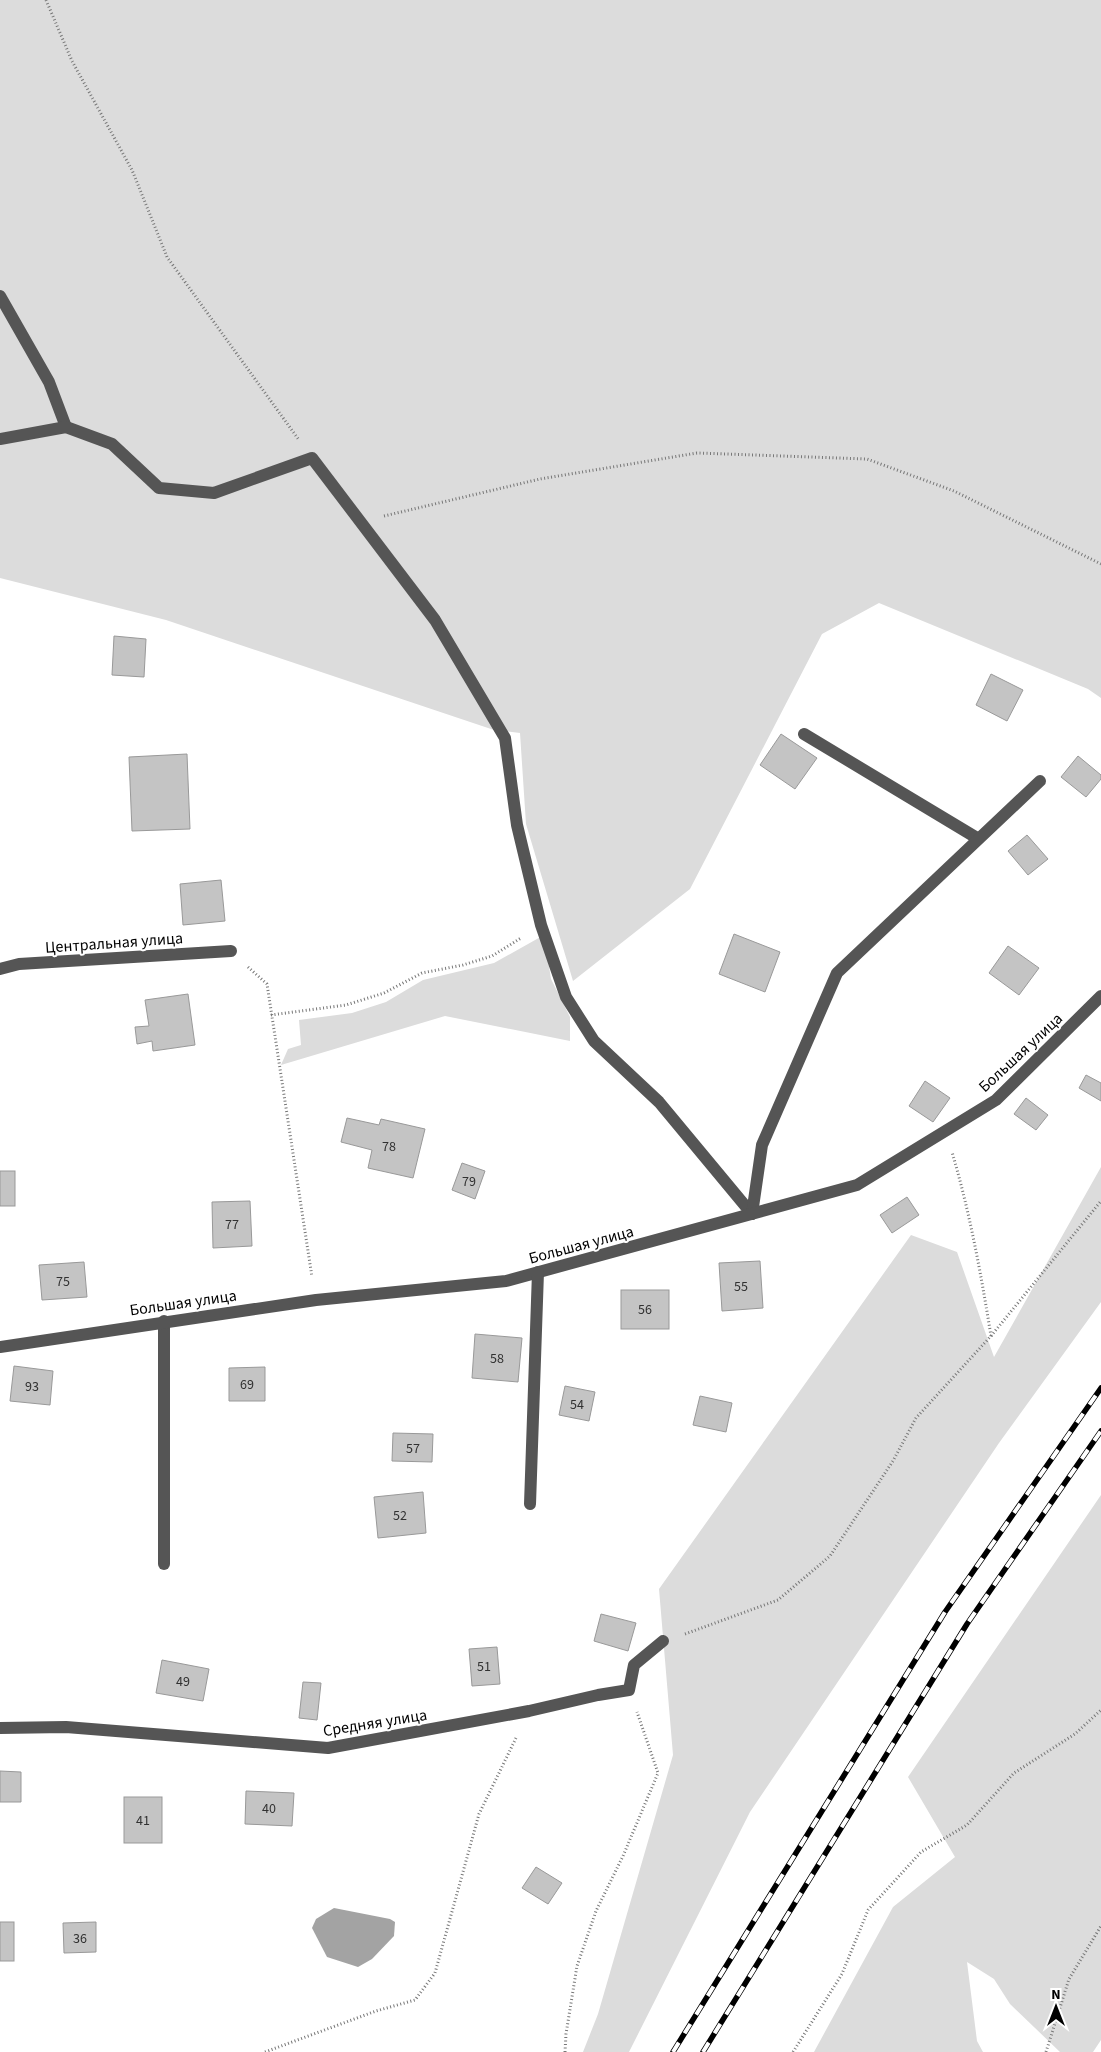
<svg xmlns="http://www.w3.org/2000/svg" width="1101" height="2052" viewBox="0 0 1101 2052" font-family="'Source Sans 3',sans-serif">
<rect width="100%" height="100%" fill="#fff"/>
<g fill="#dcdcdc">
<path d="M0 0H1101V698L1088 689 879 603 822 634 690 889 573 981 526 824 520 733 494 730 166 620 0 578Z"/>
<path d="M544 935 551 979 570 1017V1041L445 1016 281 1065 288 1049 301 1045 299 1020 352 1013 386 1002 423 980 494 963Z"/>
<path d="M1101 1167V1302L999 1443 750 1812 629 2052H583L598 2014 673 1755 659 1589 911 1235 957 1252 994 1357Z"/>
<path d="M1101 1495V2040L1093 2052H1060L1010 2004 994 1979 967 1962 977 2041 983 2052H814L893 1907 955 1857 908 1777Z"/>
</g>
<path fill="#a3a3a3" d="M334 1908 390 1919 395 1922 394 1936 372 1959 358 1967 327 1957 312 1928 316 1919Z"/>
<g fill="#c4c4c4" stroke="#999">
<path d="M114 636 146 639 144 677 112 675Z"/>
<path d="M991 674 1023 690 1007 721 976 705Z"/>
<path d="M781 734 817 758 795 789 760 765Z"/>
<path d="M187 754 190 829 132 831 129 757Z"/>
<path d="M1078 756 1101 775V779L1086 797 1061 777Z"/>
<path d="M1027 835 1048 859 1028 875 1008 851Z"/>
<path d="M221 880 225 921 183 925 180 884Z"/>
<path d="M734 934 780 952 765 992 719 974Z"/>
<path d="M1008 946 1039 968 1019 995 989 973Z"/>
<path d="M188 994 195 1045 153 1051 152 1041 137 1044 135 1027 149 1026 145 1000Z"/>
<path d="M1086 1075 1101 1083V1101L1079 1088Z"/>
<path d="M925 1081 950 1098 933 1122 909 1106Z"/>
<path d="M1026 1098 1048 1115 1036 1130 1014 1114Z"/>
<path d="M347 1118 379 1125 381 1119 425 1129 413 1178 368 1168 372 1150 341 1142Z"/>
<path d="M462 1163 485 1171 475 1199 452 1190Z"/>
<rect x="0" y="1171" width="15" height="35"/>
<path d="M907 1197 919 1215 892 1233 880 1215Z"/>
<path d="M250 1201 252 1246 213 1248 212 1202Z"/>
<path d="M760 1261 763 1308 722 1311 719 1263Z"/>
<path d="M84 1262 87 1297 42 1300 39 1265Z"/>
<rect x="621" y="1290" width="48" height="39"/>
<path d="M475 1334 522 1338 518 1382 472 1378Z"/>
<path d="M14 1366 53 1371 50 1405 10 1401Z"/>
<path d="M265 1367V1401H229V1368Z"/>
<path d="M565 1386 595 1392 589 1421 559 1415Z"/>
<path d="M700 1396 732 1403 726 1432 693 1425Z"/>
<path d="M393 1433 433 1434 432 1462 392 1461Z"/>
<path d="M423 1492 426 1533 378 1538 374 1497Z"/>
<path d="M601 1614 636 1623 628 1651 594 1641Z"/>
<path d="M497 1647 500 1684 472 1686 469 1649Z"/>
<path d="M162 1660 209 1669 203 1701 156 1693Z"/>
<path d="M303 1682 321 1683 317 1720 299 1718Z"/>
<path d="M0 1771 21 1772V1802H0Z"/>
<path d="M246 1791 294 1793 292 1826 245 1824Z"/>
<rect x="124" y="1797" width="38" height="46"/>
<path d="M536 1867 562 1883 548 1904 522 1888Z"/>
<rect x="0" y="1922" width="14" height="39"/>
<path d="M96 1922V1952L64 1953 63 1923Z"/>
</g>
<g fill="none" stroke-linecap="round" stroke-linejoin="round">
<g stroke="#777" stroke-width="3" stroke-dasharray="1 2.5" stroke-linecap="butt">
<path d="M46 0 72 61 132 170 167 257 299 440"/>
<path d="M384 516 540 479 697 453 867 459 954 491 1101 564"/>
<path d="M248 967 267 984 312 1277"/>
<path d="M271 1015 346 1005 384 993 422 973 463 965 492 956 521 938"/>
<path d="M991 1336 1101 1201"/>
<path d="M685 1634 778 1600 830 1556 893 1461 916 1418 991 1336C981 1274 970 1213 952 1152"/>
<path d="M265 2052 376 2011 415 2000 435 1973 479 1814 516 1738"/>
<path d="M565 2052 566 2034 577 1966 596 1911 623 1856 658 1773 637 1712"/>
<path d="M793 2052 842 1974 868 1910 921 1852 967 1825 1014 1773 1075 1734 1101 1710"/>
<path d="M1046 2052 1069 1979 1101 1926"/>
</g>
<g stroke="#555" stroke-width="12">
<path d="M0 296 49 382 66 427"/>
<path d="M0 439 66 427 112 444 159 488 214 493 312 458 435 620 505 738 517 825 541 925 566 997 594 1041 659 1102 752 1214"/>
<path d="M804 734 977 838"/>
<path d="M0 969 19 964 231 951"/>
<path d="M752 1214 762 1145 837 973 1040 781"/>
<path d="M164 1321V1564"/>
<path d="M0 1347 316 1300 506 1281 857 1185 996 1100 1101 996"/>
<path d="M530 1504 538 1272"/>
<path d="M0 1728 66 1727 328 1748 529 1711 598 1695 629 1690 634 1665 663 1641"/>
</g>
<defs>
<g id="rail">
<path d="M673 2052 945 1612 1101 1388"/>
<path d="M703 2052 967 1624 1101 1431"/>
</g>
</defs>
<use href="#rail" stroke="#000" stroke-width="5.5"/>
<use href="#rail" stroke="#fff" stroke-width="4" stroke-dasharray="11" stroke-linecap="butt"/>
</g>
<g text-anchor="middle" stroke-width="4" stroke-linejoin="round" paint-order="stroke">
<g font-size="14" fill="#313131">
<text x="389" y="1151">78</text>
<text x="469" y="1186">79</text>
<text x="232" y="1229">77</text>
<text x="63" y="1286">75</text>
<text x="741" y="1291">55</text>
<text x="645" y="1314">56</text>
<text x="497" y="1363">58</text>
<text x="247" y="1389">69</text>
<text x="32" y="1391">93</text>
<text x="577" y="1409">54</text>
<text x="413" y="1453">57</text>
<text x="400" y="1520">52</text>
<text x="484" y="1671">51</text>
<text x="183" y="1686">49</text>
<text x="269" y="1813">40</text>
<text x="143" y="1825">41</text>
<text x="80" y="1943">36</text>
</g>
<g font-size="16" fill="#000" stroke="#fff">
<text transform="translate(114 942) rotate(-4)" y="6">Центральная улица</text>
<text transform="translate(1020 1052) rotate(-43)" y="6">Большая улица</text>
<text transform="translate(581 1244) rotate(-15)" y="6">Большая улица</text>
<text transform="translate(183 1302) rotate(-8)" y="6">Большая улица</text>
<text transform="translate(375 1722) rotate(-9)" y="6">Средняя улица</text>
</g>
</g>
<g transform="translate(1056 2007)" stroke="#ffffff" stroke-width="4" paint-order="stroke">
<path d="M0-4L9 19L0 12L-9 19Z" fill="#000000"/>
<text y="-8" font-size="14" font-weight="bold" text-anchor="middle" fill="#000000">N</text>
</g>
</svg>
